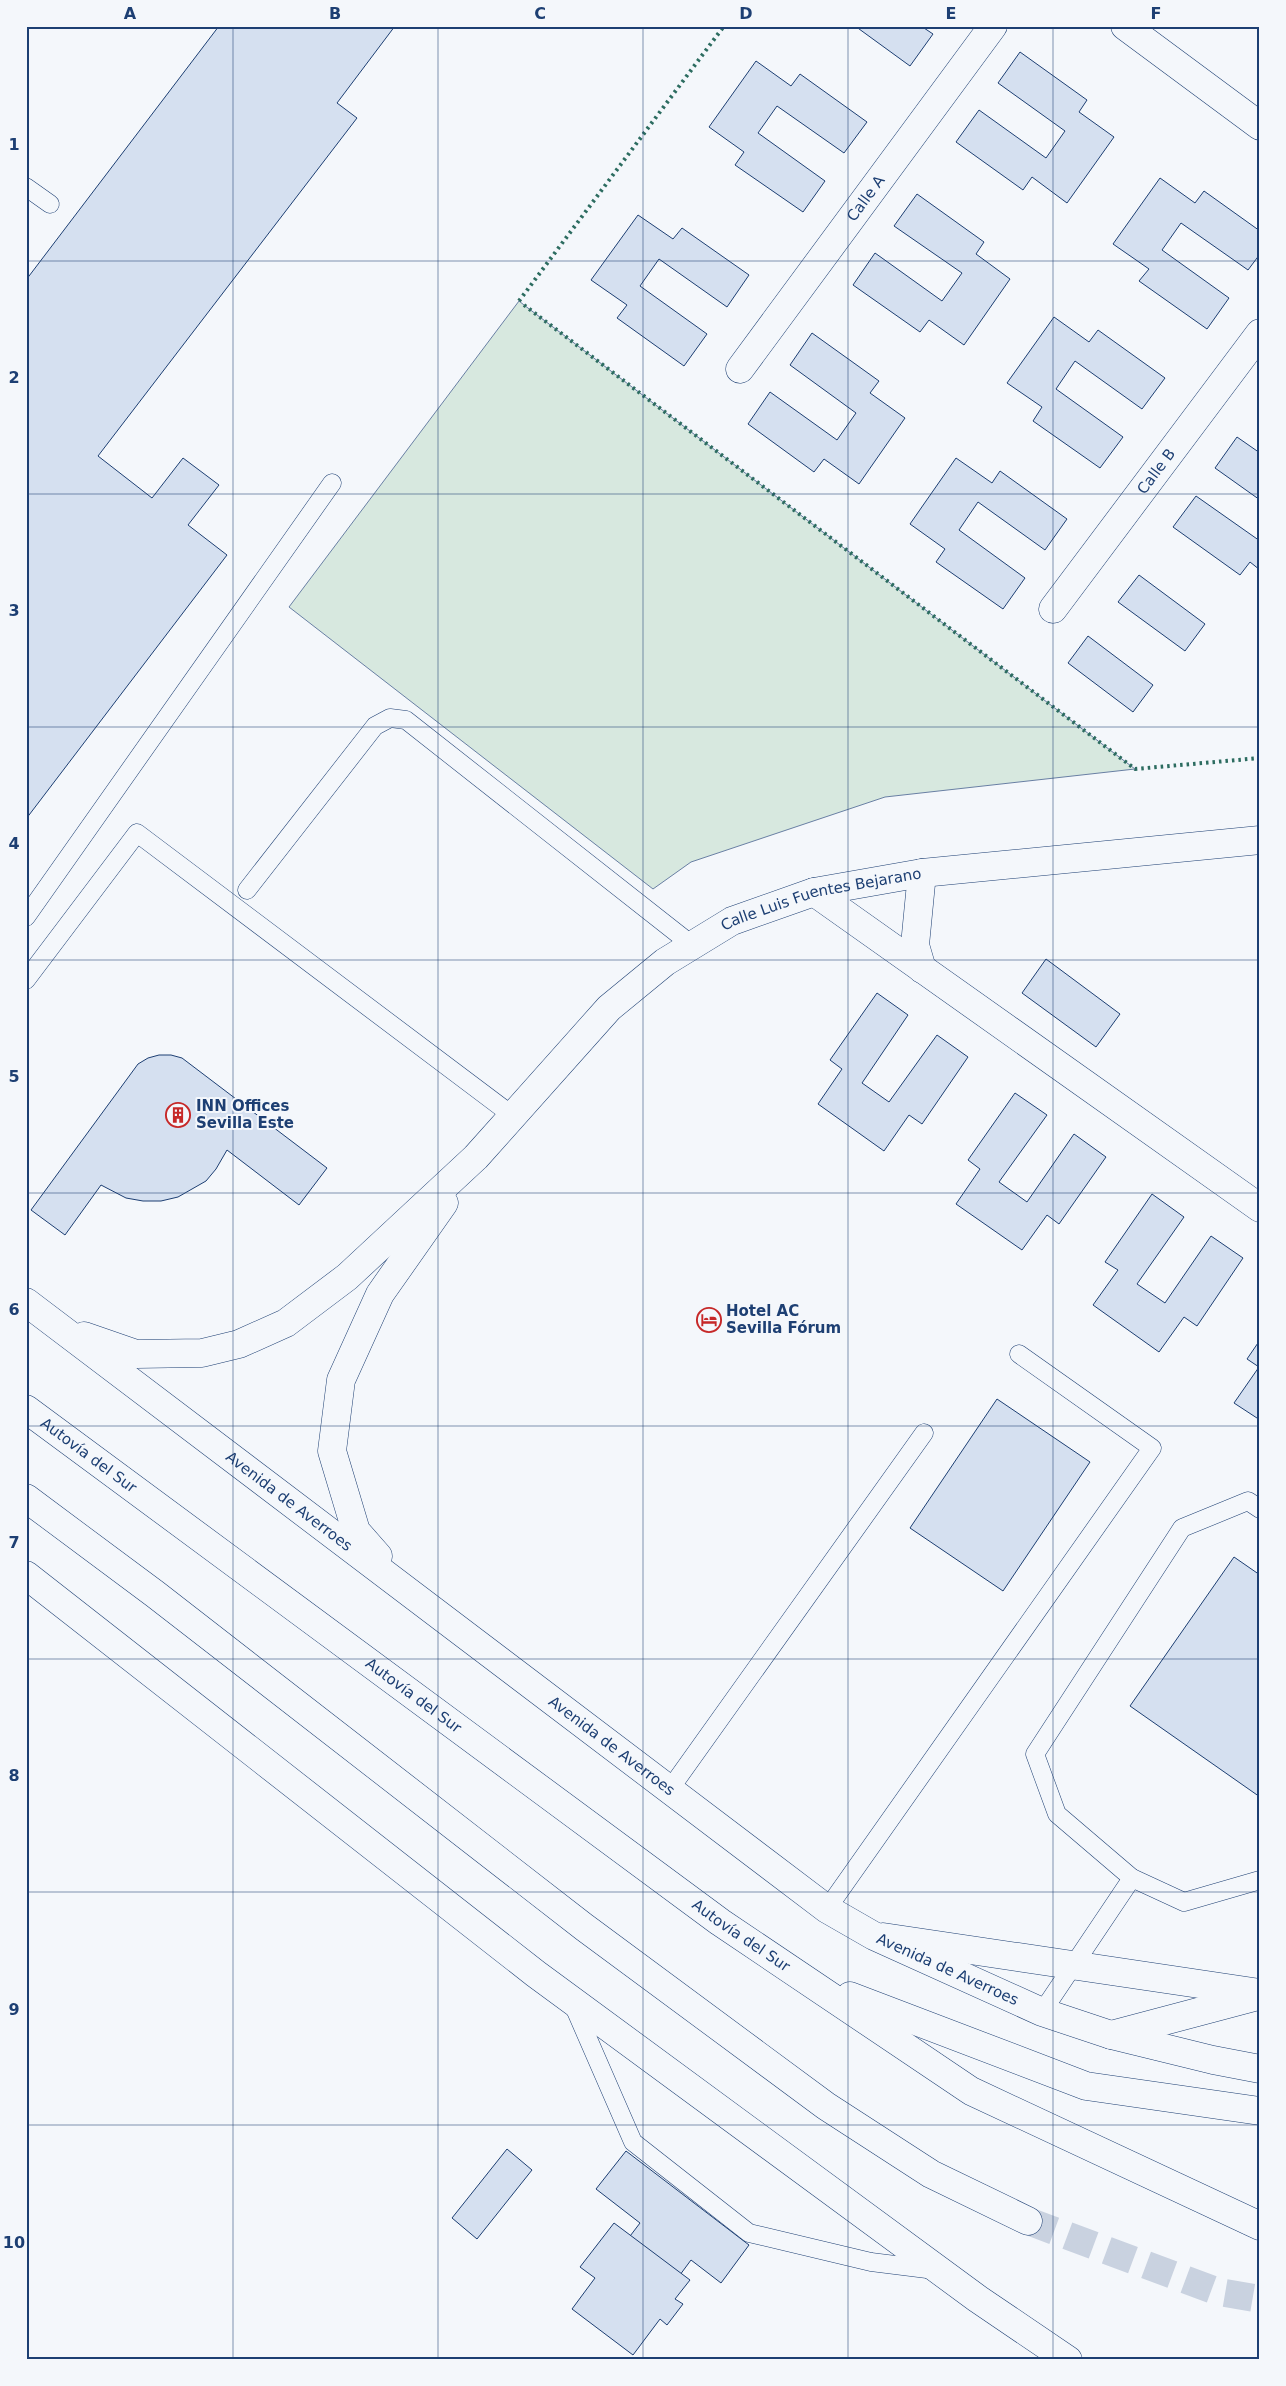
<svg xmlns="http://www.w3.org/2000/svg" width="1286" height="2386" viewBox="0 0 1286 2386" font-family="'DejaVu Sans',sans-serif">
<rect width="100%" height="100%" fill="#f4f7fb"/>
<path fill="#d7e8df" stroke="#687fa3" d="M519 301 524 305 1135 769 885 797 691 862 653 889 289 607Z"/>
<g fill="#d5e0f0" stroke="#1d3f73">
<path d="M219 26H395L337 103 357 118 98 456 152 498 183 458 219 485 188 525 227 555 26 819V280Z"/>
<path d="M855 26H921L933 34 910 66Z"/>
<path d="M1020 52 1087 100 1079 112 1114 137 1067 203 1032 177 1023 190 956 142 979 110 1046 158 1065 131 998 83Z"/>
<path d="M756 61 791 86 800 74 867 122 844 153 777 106 758 133 825 181 803 212 735 165 744 152 709 127Z"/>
<path d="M1160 178 1195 203 1204 191 1260 231V254L1248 270 1181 223 1162 250 1229 298 1207 329 1139 281 1149 269 1113 244Z"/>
<path d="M917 194 984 242 976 254 1010 279 964 345 929 320 920 332 853 285 875 253 942 301 962 273 894 226Z"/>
<path d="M638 215 673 239 682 228 749 275 727 307 659 259 640 286 707 334 684 366 617 318 627 305 591 280Z"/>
<path d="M1054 317 1089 342 1098 330 1165 378 1142 409 1075 361 1056 389 1123 437 1100 468 1033 421 1042 407 1007 383Z"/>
<path d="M812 333 879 381 870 393 905 418 859 484 824 459 814 472 748 424 770 392 837 440 856 413 790 365Z"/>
<path d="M1237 437 1260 453V500L1215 468Z"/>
<path d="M956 458 992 483 1000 471 1067 519 1045 550 978 502 959 530 1025 578 1003 609 936 562 945 549 910 524Z"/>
<path d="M1196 496 1260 541V570L1250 562 1240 575 1173 527Z"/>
<path d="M1139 575 1205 624 1185 651 1118 602Z"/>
<path d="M1088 636 1153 685 1133 712 1068 663Z"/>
<path d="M1046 959 1120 1014 1096 1047 1022 993Z"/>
<path d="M877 993 908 1015 862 1083 889 1102 937 1035 968 1057 922 1124 909 1115 884 1151 818 1104 842 1069 830 1060Z"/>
<path d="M159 1055H171L182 1058 327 1168 299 1205 227 1150 216 1169 206 1181 178 1197 161 1201H143L126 1198 101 1185 65 1235 31 1210 138 1064 148 1058Z"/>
<path d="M1015 1093 1047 1115 999 1182 1027 1202 1074 1134 1106 1157 1059 1224 1047 1215 1022 1250 956 1204 980 1169 968 1160Z"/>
<path d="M1152 1194 1184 1217 1137 1284 1165 1303 1211 1236 1243 1258 1197 1326 1184 1317 1159 1352 1093 1305 1118 1270 1105 1262Z"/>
<path d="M1260 1340V1420L1234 1403 1259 1367 1247 1359Z"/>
<path d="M997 1399 1090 1462 1003 1591 910 1528Z"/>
<path d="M1234 1557 1260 1575V1797L1130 1706Z"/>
<path d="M507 2149 532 2170 477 2239 452 2218Z"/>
<path d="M626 2151 749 2245 721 2283 691 2260 674 2283 624 2244 640 2223 596 2189Z"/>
<path d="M614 2223 690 2280 675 2299 683 2304 667 2325 660 2319 633 2355 572 2309 595 2278 580 2267Z"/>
</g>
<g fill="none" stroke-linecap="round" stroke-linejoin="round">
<path stroke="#c9d2e0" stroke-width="28" stroke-dasharray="28 14" stroke-linecap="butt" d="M1028 2221 1219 2292 1260 2299"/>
<defs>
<g id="service">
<path d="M26 187 50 204"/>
<path d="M247 890 375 726 390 718 406 720 692 945"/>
<path d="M26 917 332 483"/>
<path d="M26 980 137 833 513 1116"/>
<path d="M1260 1509 1248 1501 1182 1528 1035 1754 1057 1814 1132 1878 1184 1902 1260 1880"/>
<path d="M670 1789 924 1433"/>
<path d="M827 1909 1152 1448 1019 1354"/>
<path d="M572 2002 633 2142 749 2233 871 2262 935 2270"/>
<path d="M1042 2012 1132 1878"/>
</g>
<g id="minor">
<path d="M1125 26 1260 126"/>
<path id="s1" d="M740 369 993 26"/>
<path id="s2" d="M1053 609 1260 333"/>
<path d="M814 892 1260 1208"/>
<path d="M922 969 915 945 922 873"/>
<path d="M883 1937 1260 1993"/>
<path d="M1111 2035 1258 1996"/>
</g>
<g id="tertiary">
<path id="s3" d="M26 1302 827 1909 874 1936 1042 2012 1111 2035 1213 2060 1260 2069"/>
<path id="s4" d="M84 1336 136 1354 202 1353 239 1344 286 1323 347 1277 476 1157 609 1008 665 962 732 921 814 892 922 873 1260 840"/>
<path d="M378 1556 356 1531 332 1451 341 1380 380 1294 444 1203"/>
</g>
<g id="motorway">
<path id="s5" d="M26 1409 720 1922 971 2091 1260 2226"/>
<path d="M26 1498 155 1594 584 1927 826 2106 931 2174 1028 2221"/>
<path d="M26 1575 536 1974 978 2299 1068 2360"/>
<path d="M850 1996 1086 2086 1260 2111"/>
</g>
</defs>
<use href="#service" stroke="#1d3f73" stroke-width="19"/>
<use href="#minor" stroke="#1d3f73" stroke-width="29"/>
<use href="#tertiary" stroke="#1d3f73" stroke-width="29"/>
<use href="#motorway" stroke="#1d3f73" stroke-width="29"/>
<use href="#service" stroke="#f4f7fb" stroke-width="18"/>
<use href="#minor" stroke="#f4f7fb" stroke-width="28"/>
<use href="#tertiary" stroke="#f4f7fb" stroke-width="28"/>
<use href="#motorway" stroke="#f4f7fb" stroke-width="28"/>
<g stroke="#2c6c60" stroke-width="4" stroke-dasharray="2.5 4" stroke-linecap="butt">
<path d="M519 301 724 26"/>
<path d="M524 305 1135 769 1260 758"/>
</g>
</g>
<path fill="none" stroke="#1d3f73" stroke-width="1" stroke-opacity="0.55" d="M233 26V2360M438 26V2360M643 26V2360M848 26V2360M1053 26V2360M26 261H1260M26 494H1260M26 727H1260M26 960H1260M26 1193H1260M26 1426H1260M26 1659H1260M26 1892H1260M26 2125H1260"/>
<defs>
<symbol id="building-ring" viewBox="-11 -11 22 22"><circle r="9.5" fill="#f4f7fb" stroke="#c62828" stroke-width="1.5"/><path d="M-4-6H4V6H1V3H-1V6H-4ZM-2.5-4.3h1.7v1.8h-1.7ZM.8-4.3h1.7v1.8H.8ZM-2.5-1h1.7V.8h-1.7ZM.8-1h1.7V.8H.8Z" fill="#c62828"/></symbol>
<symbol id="hotel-ring" viewBox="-11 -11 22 22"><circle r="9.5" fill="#f4f7fb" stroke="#c62828" stroke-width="1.5"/><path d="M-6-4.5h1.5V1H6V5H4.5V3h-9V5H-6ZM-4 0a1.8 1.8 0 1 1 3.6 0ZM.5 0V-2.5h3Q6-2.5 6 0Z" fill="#c62828"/></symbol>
</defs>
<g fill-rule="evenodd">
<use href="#building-ring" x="164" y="1101" width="28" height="28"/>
<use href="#hotel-ring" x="695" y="1306" width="28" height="28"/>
</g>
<g text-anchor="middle" stroke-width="4" stroke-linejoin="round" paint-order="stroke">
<g font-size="15" fill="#1d3f73" stroke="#f4f7fb">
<text dy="5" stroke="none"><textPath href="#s1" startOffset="212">Calle A</textPath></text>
<text dy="5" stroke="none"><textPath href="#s2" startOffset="172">Calle B</textPath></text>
<text dy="5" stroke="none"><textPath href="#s4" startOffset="906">Calle Luis Fuentes Bejarano</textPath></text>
<text dy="5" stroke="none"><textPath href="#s5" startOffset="78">Autovía del Sur</textPath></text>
<text dy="5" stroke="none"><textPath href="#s3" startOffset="330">Avenida de Averroes</textPath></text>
<text dy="5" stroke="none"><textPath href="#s5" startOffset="482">Autovía del Sur</textPath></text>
<text dy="5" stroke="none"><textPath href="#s3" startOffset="735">Avenida de Averroes</textPath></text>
<text dy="5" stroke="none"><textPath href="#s5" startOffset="888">Autovía del Sur</textPath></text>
<text dy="5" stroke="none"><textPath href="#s3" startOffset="1140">Avenida de Averroes</textPath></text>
</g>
<g font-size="15" font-weight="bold" fill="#1d3f73" stroke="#f4f7fb" text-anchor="start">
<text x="196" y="1111">INN Offices<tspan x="196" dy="17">Sevilla Este</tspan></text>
<text x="726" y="1316">Hotel AC<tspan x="726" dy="17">Sevilla Fórum</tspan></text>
</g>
</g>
<rect width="1286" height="2386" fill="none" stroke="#f4f7fb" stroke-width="55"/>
<rect x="28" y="28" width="1230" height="2330" fill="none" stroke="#1d3f73" stroke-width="2"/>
<g font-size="16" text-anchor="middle" font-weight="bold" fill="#1d3f73">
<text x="130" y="19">A</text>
<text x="335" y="19">B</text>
<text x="540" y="19">C</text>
<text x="746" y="19">D</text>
<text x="951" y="19">E</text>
<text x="1156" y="19">F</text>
<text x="14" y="150">1</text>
<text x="14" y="383">2</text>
<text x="14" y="616">3</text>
<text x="14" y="849">4</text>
<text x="14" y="1082">5</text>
<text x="14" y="1315">6</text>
<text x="14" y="1548">7</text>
<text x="14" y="1781">8</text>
<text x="14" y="2015">9</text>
<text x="14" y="2248">10</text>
</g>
</svg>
